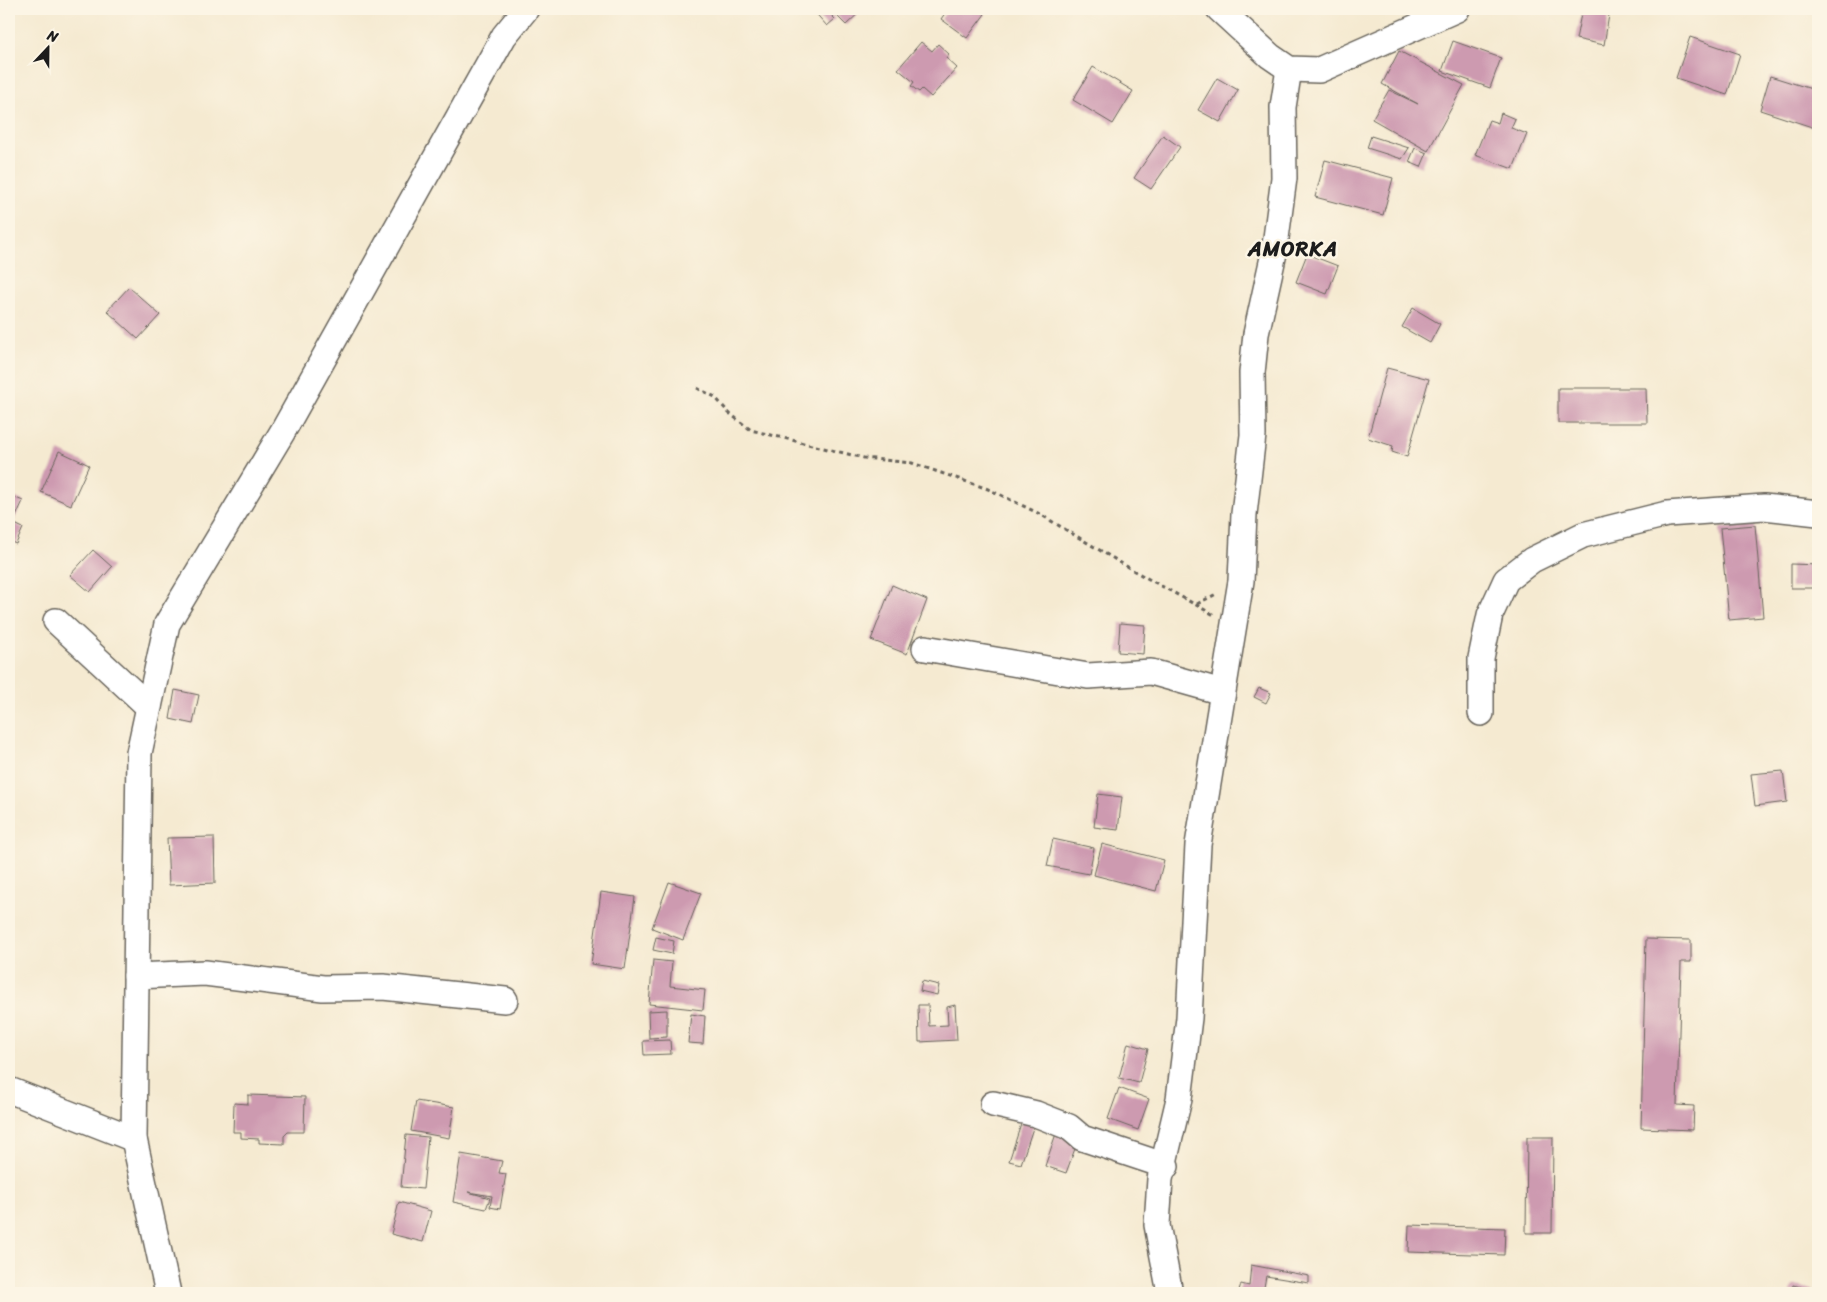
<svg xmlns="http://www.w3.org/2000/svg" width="1827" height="1302" viewBox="0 0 1827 1302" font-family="Sriracha,sans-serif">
<rect width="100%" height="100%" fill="#fcf5e5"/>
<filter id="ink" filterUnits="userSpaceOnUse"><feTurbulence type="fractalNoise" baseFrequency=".02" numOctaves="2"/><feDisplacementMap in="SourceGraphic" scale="10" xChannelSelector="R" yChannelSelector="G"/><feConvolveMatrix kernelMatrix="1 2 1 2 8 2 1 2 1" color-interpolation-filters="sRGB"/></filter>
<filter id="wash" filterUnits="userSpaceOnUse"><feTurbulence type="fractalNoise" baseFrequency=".0096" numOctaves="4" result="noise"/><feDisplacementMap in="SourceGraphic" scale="20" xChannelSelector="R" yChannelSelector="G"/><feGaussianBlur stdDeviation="1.12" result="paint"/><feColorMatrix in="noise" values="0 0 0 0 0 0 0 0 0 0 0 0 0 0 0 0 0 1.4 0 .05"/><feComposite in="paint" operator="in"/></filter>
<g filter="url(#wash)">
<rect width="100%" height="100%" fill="#f5ead1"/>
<g id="blocks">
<g fill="#cd9ab0">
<path d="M812 9H825L835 19 827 26Z"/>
<path d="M842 9H863L846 25 836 15Z"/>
<path d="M948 9H978L985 14 967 38 941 19Z"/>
<path d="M1582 9H1610L1604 45 1576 39Z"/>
<path d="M1690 37 1740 54 1727 95 1676 78Z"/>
<path d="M1453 41 1501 58 1490 88 1442 71Z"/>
<path d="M921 42 932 51 938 44 949 54 946 58 957 68 931 97 922 89 919 92 911 86 914 82 898 69Z"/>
<path d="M1399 51 1464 85 1428 151 1372 119 1389 90 1418 104 1382 84Z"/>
<path d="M1093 67 1133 91 1113 124 1073 100Z"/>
<path d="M1770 76 1818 91V129L1760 110Z"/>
<path d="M1217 78 1238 90 1220 122 1198 110Z"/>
<path d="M1501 113 1515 119 1511 128 1527 134 1513 169 1475 155 1489 120 1498 123Z"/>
<path d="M1163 135 1180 147 1151 189 1134 178Z"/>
<path d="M1371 136 1409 148 1402 159 1367 148Z"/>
<path d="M1415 148 1427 153 1421 167 1409 162Z"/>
<path d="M1325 160 1393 178 1383 215 1315 197Z"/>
<path d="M1307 254 1338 266 1327 294 1296 282Z"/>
<path d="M129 287 160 315 138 339 107 311Z"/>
<path d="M1413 308 1440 324 1430 343 1402 327Z"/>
<path d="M1387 368 1429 379 1407 457 1392 452 1393 446 1368 438Z"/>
<path d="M1558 388H1646L1647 423H1558Z"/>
<path d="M59 451 89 465 71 505 41 492Z"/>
<path d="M9 495 23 501 13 523 23 528 16 544 9 541Z"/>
<path d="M1755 525 1763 617 1729 620 1720 528Z"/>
<path d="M93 550 112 567 90 592 70 575Z"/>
<path d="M1791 564 1818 565V588H1791Z"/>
<path d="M892 585 927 600 907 654 871 640Z"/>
<path d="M1120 623 1145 625 1143 654 1118 652Z"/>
<path d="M1259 688 1271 693 1266 703 1254 697Z"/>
<path d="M175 690 199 695 193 724 170 719Z"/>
<path d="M1783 771 1787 802 1755 806 1751 774Z"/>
<path d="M1098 794 1122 797 1118 830 1094 827Z"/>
<path d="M214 837 215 883 169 885 167 838Z"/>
<path d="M1053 839 1094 848 1089 874 1047 866Z"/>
<path d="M1102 844 1164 860 1156 891 1094 875Z"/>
<path d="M669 882 701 893 683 940 652 928Z"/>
<path d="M601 892 635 897 625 969 591 964Z"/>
<path d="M656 937 674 941 672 954 653 950Z"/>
<path d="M1646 939 1691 940V962H1681L1677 1105 1694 1106 1693 1130 1641 1128Z"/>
<path d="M653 960 672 962 670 986 705 990 703 1010 649 1004Z"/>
<path d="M922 981 939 985 937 995 920 991Z"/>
<path d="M918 1005H928L929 1026 948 1025 947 1007 955 1005 957 1040 919 1042Z"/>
<path d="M667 1010V1037L649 1038 648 1011Z"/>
<path d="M691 1014 705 1016 703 1044 688 1043Z"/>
<path d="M670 1040 671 1054 644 1055 643 1041Z"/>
<path d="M1128 1043 1148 1049 1139 1083 1119 1078Z"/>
<path d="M1119 1088 1149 1099 1138 1130 1108 1119Z"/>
<path d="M248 1095 305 1097 304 1132H288L284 1136V1144L259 1143V1139L241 1138V1132H233L234 1103 248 1104Z"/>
<path d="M416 1101 454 1107 449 1138 411 1131Z"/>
<path d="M1026 1109 1038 1113 1021 1164 1009 1161Z"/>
<path d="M1061 1119 1083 1127 1066 1173 1045 1166Z"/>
<path d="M406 1135 428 1137 423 1189 401 1187Z"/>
<path d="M1527 1137H1553L1552 1233H1526Z"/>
<path d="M461 1154 502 1161 499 1173 506 1174 500 1209 490 1207 492 1196 468 1192 490 1198 486 1209 453 1202Z"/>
<path d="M399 1202 431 1211 423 1242 391 1234Z"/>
<path d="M1409 1225 1505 1228 1504 1255 1408 1252Z"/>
<path d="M1251 1265 1309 1276V1283L1266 1276 1263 1293H1238L1241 1284 1249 1286Z"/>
<path d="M1793 1285 1812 1290V1293H1791Z"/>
</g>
</g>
</g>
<g filter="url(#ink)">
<use href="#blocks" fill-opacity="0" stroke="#68645b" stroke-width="1"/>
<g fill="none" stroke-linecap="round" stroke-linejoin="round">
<defs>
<g id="minor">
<path d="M1219 9 1270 56 1289 69 1319 70 1457 9"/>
<path d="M56 621 149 707"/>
<path d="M925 648 1088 676 1151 672 1222 692"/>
<path d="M1481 713V658L1490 615 1506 580 1532 560 1583 535 1667 514 1764 507 1818 513"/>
<path d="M136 976 205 973 323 988 383 987 505 1000"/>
<path d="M9 1090 134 1139"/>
<path d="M993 1104 1036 1114 1069 1127 1082 1138 1166 1166"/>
<path d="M168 1293 134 1139 139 753 167 624 283 431 504 36 526 9"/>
<path d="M1170 1293 1157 1225 1160 1179 1179 1099 1189 1018 1198 845 1241 581 1244 514 1253 435 1252 373 1256 334 1274 253 1284 178 1283 107 1289 69"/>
</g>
</defs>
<use href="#minor" stroke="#68645b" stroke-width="28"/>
<g stroke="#68645b" stroke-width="3" stroke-dasharray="4 4" stroke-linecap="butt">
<path d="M697 388 715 397 729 413 751 430 864 458 912 463 988 489 1038 513 1136 572 1216 616"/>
<path d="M1197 604 1218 593"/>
</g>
<use href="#minor" stroke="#fff" stroke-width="25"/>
</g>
</g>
<g text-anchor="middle" stroke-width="5" stroke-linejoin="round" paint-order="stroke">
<g font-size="21" font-weight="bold" letter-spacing="1" fill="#1c1c1c" stroke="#fcf5e5">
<text x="1293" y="256">AMORKA</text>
</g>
</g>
<rect width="1827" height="1302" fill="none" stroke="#fcf5e5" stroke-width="30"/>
<g transform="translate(48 48) rotate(22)" stroke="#fcf5e5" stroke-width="4" paint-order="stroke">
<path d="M0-4L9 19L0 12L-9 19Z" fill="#1c1c1c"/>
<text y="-8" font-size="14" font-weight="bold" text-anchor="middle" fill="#1c1c1c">N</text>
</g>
</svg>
